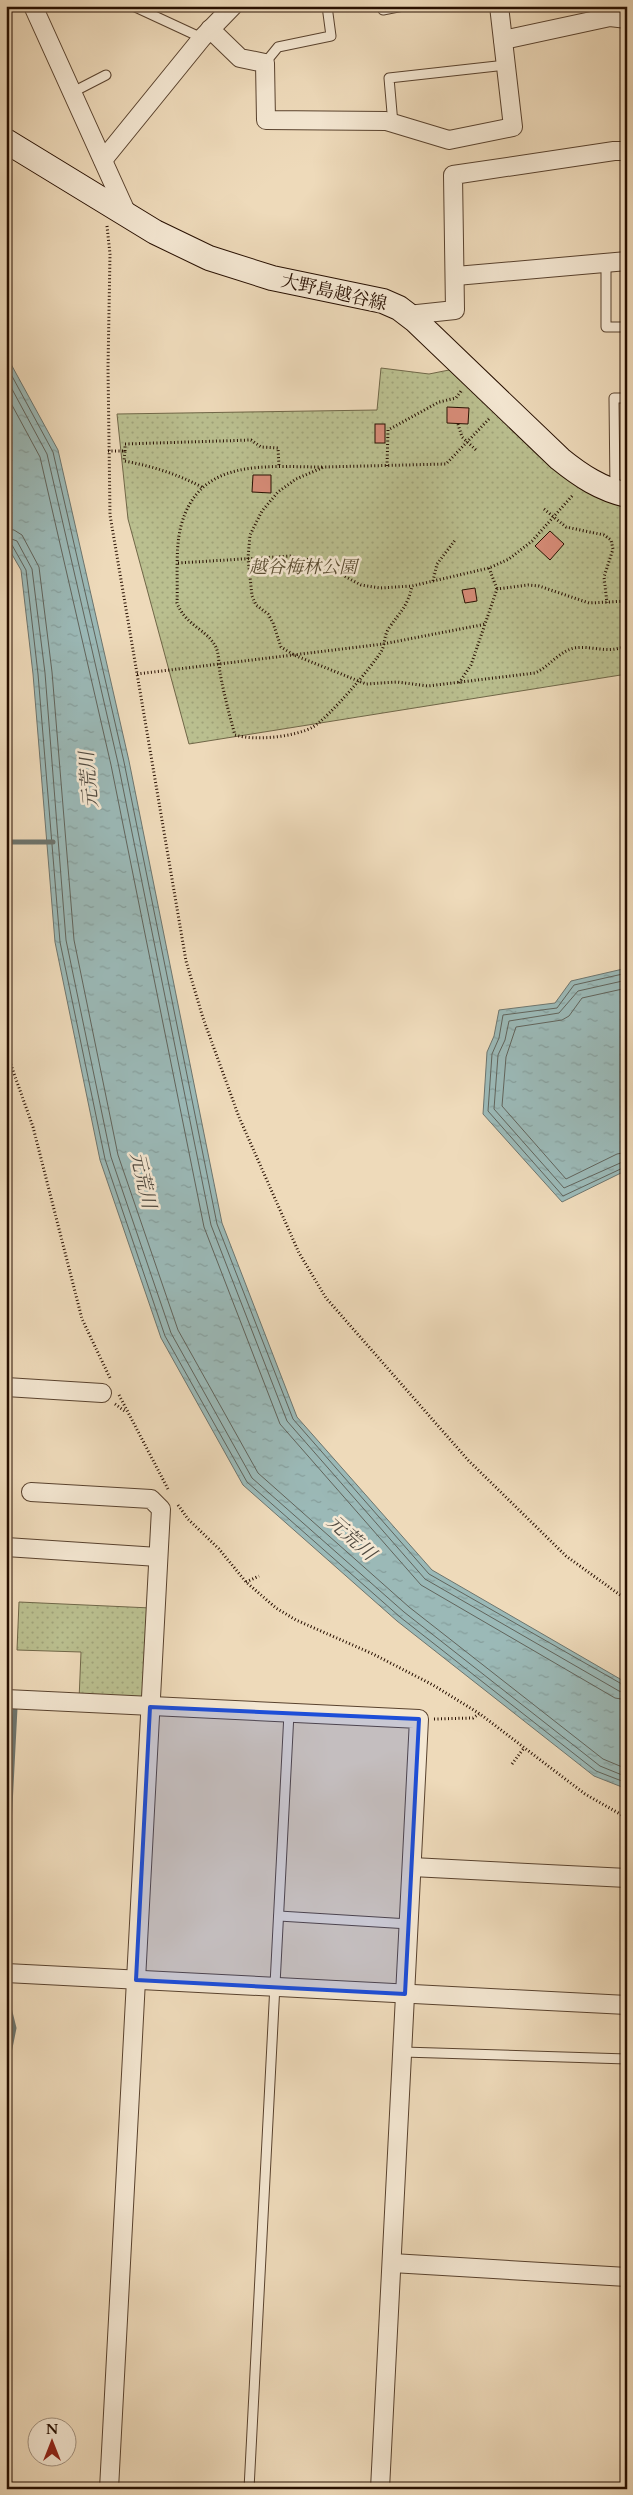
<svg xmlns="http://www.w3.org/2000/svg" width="633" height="2495" viewBox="0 0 633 2495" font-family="Cardo,'Noto Serif JP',serif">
<defs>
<pattern id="park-dots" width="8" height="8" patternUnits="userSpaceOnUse" patternTransform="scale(1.25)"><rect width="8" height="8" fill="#babf8f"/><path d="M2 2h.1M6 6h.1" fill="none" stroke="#a0a37a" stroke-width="1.8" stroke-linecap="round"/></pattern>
<pattern id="water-ripples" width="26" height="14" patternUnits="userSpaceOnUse" patternTransform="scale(1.25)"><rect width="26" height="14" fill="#9bb9b7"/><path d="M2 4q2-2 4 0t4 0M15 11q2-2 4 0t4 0" fill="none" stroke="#869e9c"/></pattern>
</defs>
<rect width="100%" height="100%" fill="#eedaba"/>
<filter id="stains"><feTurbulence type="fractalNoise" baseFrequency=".004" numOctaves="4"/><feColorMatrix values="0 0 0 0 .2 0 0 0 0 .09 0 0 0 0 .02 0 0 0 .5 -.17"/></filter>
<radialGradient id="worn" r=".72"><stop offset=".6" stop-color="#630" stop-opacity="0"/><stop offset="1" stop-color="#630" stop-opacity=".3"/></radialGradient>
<g fill="url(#park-dots)" stroke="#706748">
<path d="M381 368 429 374 449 370 576 484 627 505V674L189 744 128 519 117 414 377 410Z"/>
<path d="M19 1602 151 1608 147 1703 79 1700 81 1652 17 1650Z"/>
</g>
<g fill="url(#water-ripples)" stroke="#6d756e">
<path d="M6 355 58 450 129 761 222 1223 297 1417 432 1570 627 1683V1789L594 1776 397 1621 243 1485 161 1338 100 1160 55 942 33 674 21 570 6 544Z"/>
<path d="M627 964V1170L562 1202 483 1114 487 1052 494 1036 499 1010 555 1003 571 981 623 969Z"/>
</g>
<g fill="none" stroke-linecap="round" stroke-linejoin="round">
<g stroke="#61645c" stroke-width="1">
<path d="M6 365 53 452 124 762 217 1224 293 1419 429 1574 627 1687"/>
<path d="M6 378 47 454 118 763 211 1225 287 1421 425 1579 619 1691 627 1693"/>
<path d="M6 394 40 457 111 765 204 1227 280 1424 421 1585 615 1698 627 1700"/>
<path d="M6 529 14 530 22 535 39 567 52 672 74 940 118 1155 178 1330 258 1473 409 1607 603 1759 627 1769"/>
<path d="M6 537 17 541 32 569 45 673 66 940 111 1157 171 1333 252 1478 404 1612 600 1766 627 1777"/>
<path d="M6 543 12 545 26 570 38 674 60 942 105 1159 165 1336 247 1482 400 1617 596 1771 627 1783"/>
<path d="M627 973 574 985 557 1008 503 1015 499 1038 492 1054 488 1111 563 1196 627 1166"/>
<path d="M627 980 578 991 559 1013 509 1021 505 1040 498 1055 494 1109 564 1188 627 1160"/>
<path d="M627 988 582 998 569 1016 562 1020 516 1027 506 1057 502 1106 566 1179 617 1154 627 1152"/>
</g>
<g stroke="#6d756e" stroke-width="5">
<path d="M6 842H53"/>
<path d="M6 1884 15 1708"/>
<path d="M6 1996 14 2028 6 2068"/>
</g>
</g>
<g fill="#d78c78" stroke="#270f00">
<path d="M447 407 469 408 468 424 447 423Z"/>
<rect x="375" y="424" width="10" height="19"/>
<path d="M253 475H271V493L252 492Z"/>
<path d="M550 531 564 544 550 560 535 546Z"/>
<path d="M475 588 477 601 465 603 462 590Z"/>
</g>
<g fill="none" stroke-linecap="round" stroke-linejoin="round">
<defs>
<g id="service">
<path d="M133 6 202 38"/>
<path d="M383 10 403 6"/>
<path d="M265 63 278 47 331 36 327 6"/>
<path d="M73 92 106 75"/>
<path d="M393 124 389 78 506 65"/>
<path d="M606 264V327H627"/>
<path d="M615 490 614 398H627"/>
<path d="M279 1916 409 1924"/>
<path d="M403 2052 627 2059"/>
<path d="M249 2489 289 1713"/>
</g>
<g id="minor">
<path d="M33 6 128 216"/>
<path d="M210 29 240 58 265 63 266 120 386 121 449 140 513 127 499 6"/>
<path d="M503 40 610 17 627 19"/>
<path d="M103 160 202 38 233 6"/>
<path d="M456 276 627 261"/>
<path d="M408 315 455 310 453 175 614 151H627"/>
<path d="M6 1387 102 1393"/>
<path d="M31 1492 151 1499 161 1509 109 2489"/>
<path d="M6 1547 158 1557"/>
<path d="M6 1699 419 1719 380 2489"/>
<path d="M412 1867 627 1878"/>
<path d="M6 1973 627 2005"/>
<path d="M392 2263 627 2277"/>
</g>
<path id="secondary" d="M6 141 155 232 209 258 272 278 383 301 399 308 416 321 560 459C581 476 601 489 627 495"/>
</defs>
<use href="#service" stroke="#59422e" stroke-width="11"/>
<use href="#minor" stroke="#59422e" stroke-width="20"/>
<use href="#secondary" stroke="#270f00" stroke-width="26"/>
<g stroke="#270f00" stroke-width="3" stroke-dasharray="1 2.5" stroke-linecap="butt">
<path d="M107 226 110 254 108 368 110 515 186 961 203 1018 239 1117 299 1253 326 1298 468 1460 566 1556 627 1600"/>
<path d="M489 419 446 464 324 467 296 479 278 492 262 511 250 535 248 558 252 596 256 605 268 614 273 623 281 647 294 655 366 684 397 682 428 686 535 673C549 667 558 652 574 648 592 645 609 655 627 645"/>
<path d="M458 424 462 437 477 451"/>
<path d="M108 451H125L124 461C152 466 177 474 202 487"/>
<path d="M125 451V444L251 440 261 447 278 448 279 467"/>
<path d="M387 466 388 430 439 402 456 398 461 391"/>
<path d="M322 467C266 467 199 457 181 526 175 548 178 580 177 603 186 627 210 630 217 650 219 657 219 666 220 673 224 694 229 714 235 735 255 741 295 737 313 727 327 719 374 665 382 650 385 644 384 635 389 628 400 612 408 606 412 586"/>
<path d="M544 509 566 527 604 535 611 540 613 549 604 577 607 603"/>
<path d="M178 563 291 556 316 561 361 585 380 588 412 586 489 568 509 559 532 541 573 495"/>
<path d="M489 568 497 589"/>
<path d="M433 581 437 564 456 539"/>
<path d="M137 674 383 644 486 624"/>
<path d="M459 683 471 665 497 589 528 585 539 586 589 603 627 601"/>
<path d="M6 1051 33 1127 82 1319 110 1378"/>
<path d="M119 1395 169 1491"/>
<path d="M115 1404 126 1412"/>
<path d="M178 1505 188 1519 219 1549 246 1582 276 1608 296 1620 373 1654 433 1685 480 1714 585 1794 627 1818"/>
<path d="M246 1582 259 1576"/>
<path d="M434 1719 473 1718 479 1714"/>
<path d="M512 1764 524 1748"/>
</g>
<use href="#service" stroke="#f4e7d2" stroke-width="9"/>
<use href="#minor" stroke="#f4e7d2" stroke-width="18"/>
<use href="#secondary" stroke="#f4e7d2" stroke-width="24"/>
</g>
<path fill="#1d4ed8" fill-opacity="0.2" stroke="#1d4ed8" stroke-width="4" stroke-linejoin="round" d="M150 1707 419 1719 405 1994 136 1980Z"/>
<g text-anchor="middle" stroke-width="5" stroke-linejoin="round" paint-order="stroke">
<g font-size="18" fill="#270f00" stroke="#f4e7d2">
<text transform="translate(334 292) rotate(13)" y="6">大野島越谷線</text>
</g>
<g font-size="18" font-style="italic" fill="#5a4d32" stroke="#f4e7d2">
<text x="303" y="573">越谷梅林公園</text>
</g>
<g font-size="19" font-style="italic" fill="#504a40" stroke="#f4e7d2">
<text transform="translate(88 780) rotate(-95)" y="7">元荒川</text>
<text transform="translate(144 1180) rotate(77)" y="7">元荒川</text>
<text transform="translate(352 1537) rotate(42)" y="7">元荒川</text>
</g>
</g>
<rect width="633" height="2495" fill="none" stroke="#eedaba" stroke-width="25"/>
<rect x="8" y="8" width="618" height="2480" fill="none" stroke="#270f00" stroke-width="2.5"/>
<rect x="12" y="12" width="608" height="2470" fill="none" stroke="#270f00"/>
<g transform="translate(52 2442)"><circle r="24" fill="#f4e7d2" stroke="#a2917e"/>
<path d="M0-4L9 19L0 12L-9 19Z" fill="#8f2418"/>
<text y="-8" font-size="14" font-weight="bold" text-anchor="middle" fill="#270f00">N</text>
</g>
<rect width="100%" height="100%" filter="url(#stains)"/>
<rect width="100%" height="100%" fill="url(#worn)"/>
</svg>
